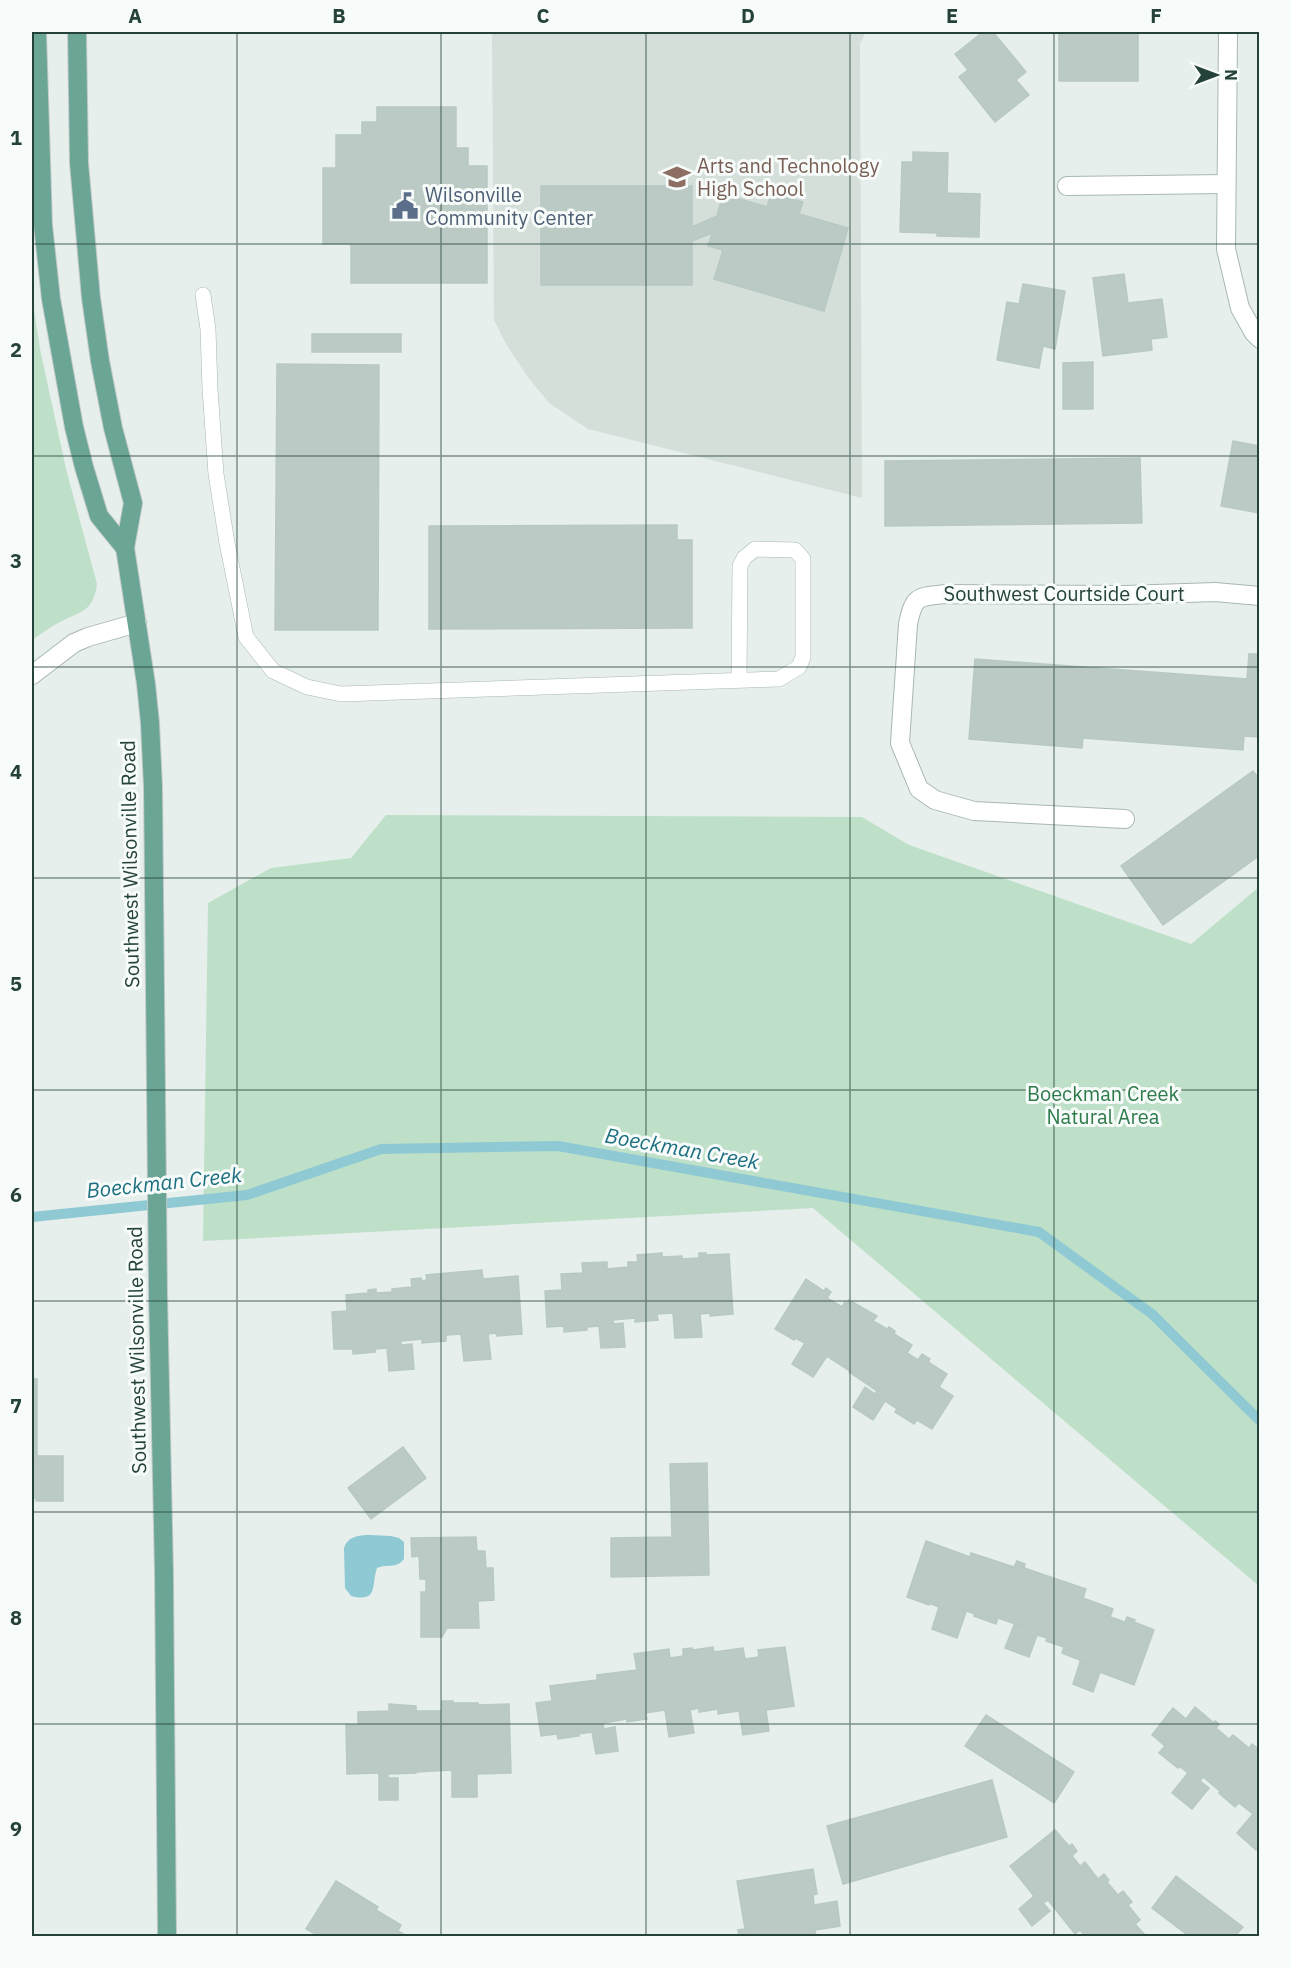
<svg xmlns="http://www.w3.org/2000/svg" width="1291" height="1968" viewBox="0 0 1291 1968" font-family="'IBM Plex Sans',sans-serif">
<rect width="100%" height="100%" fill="#e6efeb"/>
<path fill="#d4dfda" d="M492 32H866L860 44 862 498 588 429 549 403 527 376 506 344 494 320Z"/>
<g fill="#bfe0c8">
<path d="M32 295 40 349 66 469 97 584C93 612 82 611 60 622 50 627 41 634 32 640Z"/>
<path d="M386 815 862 817 909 845 1191 944 1259 887V1586L813 1208 203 1241 208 903 271 868 351 858Z"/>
</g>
<path fill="#8ec9d4" d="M391 1536 399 1538 404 1542V1559C395 1570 388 1563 377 1568 371 1585 379 1603 351 1596L345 1588 344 1548C349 1530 376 1536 391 1536Z"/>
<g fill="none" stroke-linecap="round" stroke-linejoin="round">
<path stroke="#8ec9d4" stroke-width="10" d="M32 1217 247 1195 381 1149 558 1146 1039 1232 1152 1314 1260 1421"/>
</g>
<g fill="#bbcac4" stroke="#b8c9c2" stroke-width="1.5">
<path d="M983 32H993L1026 72 1016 80 1029 95 995 122 959 77 968 70 955 54Z"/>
<rect x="1059" y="32" width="79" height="49"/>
<path d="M377 107H456V148H468V166H487V283H351V244H323V168H336V135H362V122H377Z"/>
<path d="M913 152 948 153 947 193 980 194 979 237 937 236V233L900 232 902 162H913Z"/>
<path d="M541 186H692V227L717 216 723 194 767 207 771 193 803 202 799 214 848 228 824 311 714 279 723 250 708 246 712 233 692 241V285H541Z"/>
<path d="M1124 274 1128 303 1162 299 1167 337 1151 339 1152 350 1103 356 1093 278Z"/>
<path d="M1023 284 1065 291 1055 349 1043 346 1039 368 997 360 1007 302 1019 304Z"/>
<rect x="312" y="334" width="89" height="18"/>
<path d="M1093 362V409H1063V363Z"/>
<path d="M277 364 379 365 378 630H275Z"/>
<path d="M1233 441 1260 446V513L1221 506Z"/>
<path d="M1140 458 1142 523 885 526V461Z"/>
<path d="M677 525V540H692V628L429 629V526Z"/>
<path d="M1249 654H1260V737L1244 736 1243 750 1083 738 1082 748 969 739 975 659 1247 679Z"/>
<path d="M1253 771 1260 780V855L1163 925 1121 866Z"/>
<path d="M662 1253V1257L682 1256V1259L699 1258V1253H706V1255L729 1254 733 1314 710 1316V1313L700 1314 702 1337 675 1338 673 1313 657 1314 658 1320 635 1322V1318L613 1320V1324L623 1323 625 1347 601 1348 599 1326 587 1327V1330L564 1332V1326L547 1327 545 1291 562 1290 561 1274 583 1273 582 1263 607 1262V1269L628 1267V1262H638L637 1255Z"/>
<path d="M482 1270 483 1279 518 1276 522 1334 497 1336 496 1333 488 1334 491 1359 464 1361 461 1334 446 1335V1341L422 1343V1339L401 1341V1345L412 1344 414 1369 389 1371 387 1348 375 1349V1352L353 1354V1349H334L332 1312 347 1311 346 1295 368 1293V1290L376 1289V1293L392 1292V1289L412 1287 411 1279 421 1278 422 1281 427 1280 426 1275Z"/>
<path d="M806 1279 824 1291 826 1288 831 1292 827 1298 842 1307 845 1302 847 1303 849 1300 877 1316 873 1321 887 1329 889 1327 895 1331 894 1334 912 1345 907 1353 918 1360 922 1354 930 1359 928 1362 947 1374 939 1387 953 1396 932 1429 917 1420 914 1424 895 1412 897 1409 885 1401 873 1420 853 1407 865 1387 875 1394 877 1391 849 1372 850 1371 827 1356 813 1377 792 1364 805 1343 795 1338 794 1340 775 1329Z"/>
<path d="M32 1379H37V1456H63V1501H36V1498H32Z"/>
<path d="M403 1447 426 1478 371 1519 348 1488Z"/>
<path d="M707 1463 709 1575 611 1577V1538L672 1537 670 1464Z"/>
<path d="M476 1537 477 1551H485L486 1568H493L494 1600 478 1601 479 1628H447L442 1637H421V1592H426V1579H420L419 1556 412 1557 411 1538Z"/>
<path d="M926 1541 970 1557 971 1553 1014 1567 1017 1561 1025 1564 1024 1568 1086 1589 1083 1598 1113 1609 1110 1617 1125 1622 1127 1617 1135 1620 1134 1622 1154 1630 1134 1685 1100 1672 1093 1692 1073 1684 1080 1662 1089 1665 1090 1664 1062 1653 1064 1647 1046 1641 1047 1638 1037 1635 1029 1657 1005 1648 1014 1625 1024 1627 998 1618 996 1624 974 1616 975 1614 955 1607V1608L966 1612 957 1638 932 1629 939 1607 929 1603V1605L907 1597Z"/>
<path d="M713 1647 714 1652 743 1648 745 1659 759 1657 758 1650 785 1647 794 1706 766 1710 769 1731 743 1735 739 1711 718 1714V1709L699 1712V1708L690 1710 694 1733 669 1737 665 1710 645 1713 647 1719 627 1722V1719L603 1723 604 1729 615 1727 618 1751 596 1754 592 1732 578 1734 579 1736 558 1739 557 1734 541 1736 536 1703 552 1701 550 1686 597 1680V1675L637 1670 634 1654 669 1649 670 1658 683 1656V1649L692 1648 693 1650Z"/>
<path d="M442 1701H453V1703H478V1705L509 1704 511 1773 477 1774V1797H452V1770L416 1772V1773L388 1774V1778H398V1800H379V1773L347 1774 346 1725H358V1712L389 1711V1704L416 1706V1711H442Z"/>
<path d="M1195 1707 1214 1723 1215 1721 1219 1724 1216 1728 1229 1739 1233 1735 1249 1748 1252 1744 1260 1750V1845L1256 1850 1237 1833 1253 1814 1239 1803 1235 1807 1219 1793 1220 1791 1203 1777 1200 1781 1209 1788 1192 1809 1172 1793 1188 1773 1179 1766 1178 1768 1159 1753 1165 1746 1152 1735 1173 1708 1186 1719Z"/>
<path d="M986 1715 1074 1772 1054 1803 965 1746Z"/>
<path d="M992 1780 1007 1837 843 1884 827 1826Z"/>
<path d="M1055 1830 1069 1846 1072 1844 1077 1851 1072 1856 1080 1866 1085 1862 1098 1879 1104 1874 1109 1880 1107 1882 1118 1895 1123 1891 1132 1902 1128 1905 1140 1920 1135 1924 1146 1936H1085L1080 1930 1075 1934 1048 1900 1043 1903 1050 1911 1032 1926 1019 1909 1034 1896 1010 1866Z"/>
<path d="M813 1869 817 1894 813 1895 814 1905 837 1901 840 1926 815 1930 816 1936H739L738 1930 745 1929 737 1881Z"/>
<path d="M1176 1876 1243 1927 1235 1936H1189L1152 1908Z"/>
<path d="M336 1881 378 1907 376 1910 401 1925 398 1931 407 1936H319L306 1929Z"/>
</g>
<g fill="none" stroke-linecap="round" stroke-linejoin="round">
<defs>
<path id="service" d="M203 295 208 329 210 389 216 474 227 543 246 637 273 671 307 687 341 694 779 679 799 667 803 657V559L795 550 755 549 744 558 740 566 739 680"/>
<g id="minor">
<path d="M1228 32 1226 249 1240 308 1254 333 1260 339"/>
<path d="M1067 186 1226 184"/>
<path d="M32 675 74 643 88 637 137 623"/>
<path d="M1125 819 974 811 935 800 919 789 900 743 908 624C914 595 918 597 946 594L1125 595 1215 592 1260 596"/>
</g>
<g id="primary">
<path d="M37 32 43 225 51 299 74 427 84 467 99 516 125 548"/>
<path d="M77 32 79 163 91 298 100 361 113 428 133 503 125 548 146 684 150 723 153 787 158 1293 164 1573 167 1936"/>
</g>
</defs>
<use href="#service" stroke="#a8b8b2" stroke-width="16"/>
<use href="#minor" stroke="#a8b8b2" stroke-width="20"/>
<use href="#primary" stroke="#c2cac8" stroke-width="20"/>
<use href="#service" stroke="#fff" stroke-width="15"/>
<use href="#minor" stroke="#fff" stroke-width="18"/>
<use href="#primary" stroke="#6aa596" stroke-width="18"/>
</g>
<path fill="none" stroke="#24423a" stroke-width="1.5" stroke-opacity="0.55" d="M237 32V1936M441 32V1936M646 32V1936M850 32V1936M1054 32V1936M32 244H1260M32 456H1260M32 667H1260M32 878H1260M32 1090H1260M32 1301H1260M32 1512H1260M32 1724H1260"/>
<defs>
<symbol id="school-bare" viewBox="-9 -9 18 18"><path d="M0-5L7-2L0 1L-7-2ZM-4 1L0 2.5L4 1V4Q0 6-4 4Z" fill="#8d6e63" stroke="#f7fbf9" stroke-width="2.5" paint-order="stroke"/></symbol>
<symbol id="civic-bare" viewBox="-9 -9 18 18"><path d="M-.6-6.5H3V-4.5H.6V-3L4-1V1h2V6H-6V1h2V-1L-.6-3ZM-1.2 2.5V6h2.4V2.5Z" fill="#5c6f8a" stroke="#f7fbf9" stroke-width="2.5" paint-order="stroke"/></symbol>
</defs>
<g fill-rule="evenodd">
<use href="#school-bare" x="658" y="158" width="38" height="38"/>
<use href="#civic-bare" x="386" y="187" width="38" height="38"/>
</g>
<g text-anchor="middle" stroke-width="6" stroke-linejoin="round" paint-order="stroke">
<g font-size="20" fill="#785e54" stroke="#f7fbf9" text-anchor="start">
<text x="697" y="173">Arts and Technology<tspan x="697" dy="23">High School</tspan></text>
</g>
<g font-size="20" fill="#4e5e75" stroke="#f7fbf9" text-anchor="start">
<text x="425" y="202">Wilsonville<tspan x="425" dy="23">Community Center</tspan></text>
</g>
<g font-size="20" fill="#24423a" stroke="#f7fbf9">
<text x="1064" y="601">Southwest Courtside Court</text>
<text transform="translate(130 864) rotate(-91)" y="7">Southwest Wilsonville Road</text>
<text transform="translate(137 1350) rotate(-91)" y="7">Southwest Wilsonville Road</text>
</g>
<g font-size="20" fill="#2d7a4b" stroke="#f7fbf9">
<text x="1103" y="1101">Boeckman Creek<tspan x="1103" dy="23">Natural Area</tspan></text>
</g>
<g font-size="21" font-style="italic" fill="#1c6f80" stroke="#f7fbf9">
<text transform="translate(682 1149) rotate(10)" y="7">Boeckman Creek</text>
<text transform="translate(164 1183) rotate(-6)" y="7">Boeckman Creek</text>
</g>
</g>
<rect width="1291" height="1968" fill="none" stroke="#f7fbf9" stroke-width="66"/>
<g transform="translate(1216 75) rotate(90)" stroke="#f7fbf9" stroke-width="4.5" paint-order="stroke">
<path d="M0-4.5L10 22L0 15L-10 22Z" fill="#24423a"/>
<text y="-9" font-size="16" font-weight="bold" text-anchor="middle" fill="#24423a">N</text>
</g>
<rect x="33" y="33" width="1225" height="1902" fill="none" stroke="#24423a" stroke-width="2"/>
<g font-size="20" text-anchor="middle" font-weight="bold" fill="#24423a">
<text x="135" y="23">A</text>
<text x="339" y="23">B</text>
<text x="543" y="23">C</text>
<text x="748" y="23">D</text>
<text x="952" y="23">E</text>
<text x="1156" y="23">F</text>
<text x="16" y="145">1</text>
<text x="16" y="357">2</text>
<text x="16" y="568">3</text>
<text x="16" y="779">4</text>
<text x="16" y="991">5</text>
<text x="16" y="1202">6</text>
<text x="16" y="1413">7</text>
<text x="16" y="1625">8</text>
<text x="16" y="1836">9</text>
</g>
</svg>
